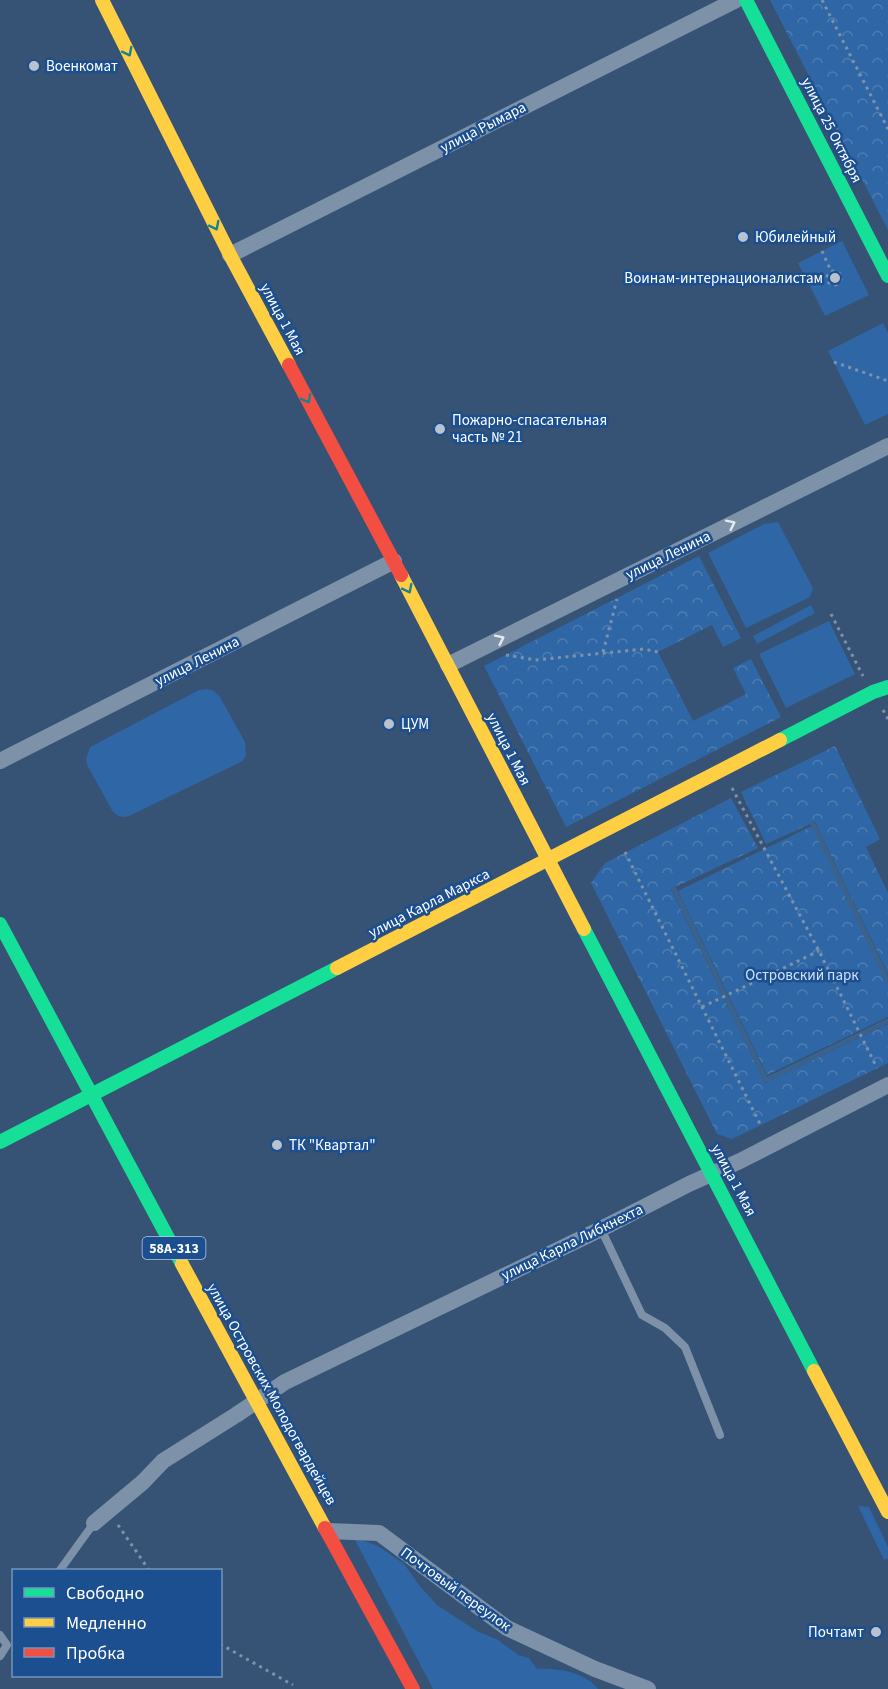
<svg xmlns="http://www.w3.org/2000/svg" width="888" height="1689" viewBox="0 0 888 1689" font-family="'Source Sans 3',sans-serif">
<defs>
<pattern id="park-crowns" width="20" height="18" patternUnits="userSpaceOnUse" patternTransform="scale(1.5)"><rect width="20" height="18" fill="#2f66a5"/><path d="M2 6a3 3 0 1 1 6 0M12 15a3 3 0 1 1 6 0" fill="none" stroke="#4e7db2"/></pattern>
</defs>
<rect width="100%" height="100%" fill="#365274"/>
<g fill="#2f66a5">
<path d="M842 241 869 295 825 316 798 263Z"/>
<path d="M883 323 888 333V414L865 425 828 351Z"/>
<path d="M778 522 813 588 810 597 746 628 708 553 764 524Z"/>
<path d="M811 605 815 613 757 644 753 636Z"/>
<path d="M829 621 855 674 786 708 759 654Z"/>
<path d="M205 689 213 690 220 697 245 742 246 755 243 761 129 816C122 818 119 817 113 812L87 765 86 759 90 747 199 690Z"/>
<path d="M858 1506 869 1507 888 1547V1559L884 1560Z"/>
<path d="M359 1539 378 1546 404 1564 419 1585 437 1605 477 1631 498 1640 518 1655 529 1658 537 1669C557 1668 585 1672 598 1689H433L355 1540Z"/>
</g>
<g fill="url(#park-crowns)">
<path d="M770 0H888V230Z"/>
<path d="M699 556 741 638 723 647 712 625 658 652 693 721 746 694 733 668 751 659 781 717 566 827 484 666Z"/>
<path d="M835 746 880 839 866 847 888 893V974L815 822 766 844 741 792Z"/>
<path d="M731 798 758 848 671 889 765 1083 888 1024V1063L732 1139 717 1134 591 883 605 863Z"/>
<path d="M812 826 888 982V1017L767 1075 678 891Z"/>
</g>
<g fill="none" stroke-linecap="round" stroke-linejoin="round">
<g stroke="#3b618d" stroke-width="5">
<path d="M813 824 888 981"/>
<path d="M674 889 766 1080 888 1021"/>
</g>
<g stroke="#7d92a8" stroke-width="3" stroke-dasharray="3 4.5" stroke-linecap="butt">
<path d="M822 0 888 129"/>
<path d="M822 251 831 271"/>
<circle cx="834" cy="278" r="7"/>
<path d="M834 362 888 381"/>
<path d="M831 614 863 676"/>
<path d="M603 652 617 599"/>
<path d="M506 655 535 660 644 649 658 652"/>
<path d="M883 710 888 719"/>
<path d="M732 788 819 951 877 1068"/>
<path d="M625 852 761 1126"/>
<path d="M702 1007 819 951"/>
<path d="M118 1525 149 1570"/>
<path d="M220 1644 293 1685"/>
</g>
<g stroke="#7d92a8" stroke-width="8">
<path d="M601 1229 642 1315 665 1328 685 1347 720 1435"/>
<path d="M60 1570 94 1523"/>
<path d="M0 1635 7 1645 0 1656"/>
</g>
<g stroke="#7d92a8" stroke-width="16">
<path d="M230 255 736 0"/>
<path d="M448 665 888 446"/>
<path d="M0 761 394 561"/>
<path d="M94 1523 143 1482 163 1461 236 1415 285 1382 601 1229 689 1184 740 1161 888 1085"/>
<path d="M328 1531 379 1533 507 1628 595 1669 648 1689"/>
</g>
<g stroke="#16e098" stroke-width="14">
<path d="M746 0 888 276"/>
<path d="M780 740 873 692 888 687"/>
<path d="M0 924 182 1264"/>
<path d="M584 929 814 1371"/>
<path d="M0 1142 337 968"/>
</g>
<g stroke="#ffcf43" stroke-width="14">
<path d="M102 0 230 255 289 365"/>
<path d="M401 575 584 929"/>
<path d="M337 968 780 740"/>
<path d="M182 1264 325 1528"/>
<path d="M814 1371 888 1512"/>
</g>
<g stroke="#f24e42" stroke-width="14">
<path d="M289 365 401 575"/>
<path d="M325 1528 413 1689"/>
</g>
</g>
<defs><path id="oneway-chevron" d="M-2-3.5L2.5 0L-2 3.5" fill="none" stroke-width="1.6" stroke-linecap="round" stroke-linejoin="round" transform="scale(1.5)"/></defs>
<g stroke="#198292">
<use href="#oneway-chevron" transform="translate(128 52) rotate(63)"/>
<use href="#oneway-chevron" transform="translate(215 226) rotate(63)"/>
<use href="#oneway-chevron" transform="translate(307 399) rotate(62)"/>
<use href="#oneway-chevron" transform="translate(408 589) rotate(63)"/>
</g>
<g stroke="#e5e9ee">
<use href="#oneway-chevron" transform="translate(731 524) rotate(-26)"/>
<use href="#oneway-chevron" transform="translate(500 639) rotate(-26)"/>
</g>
<g fill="#b9c2ce" stroke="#1b4f8f" stroke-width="2">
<circle cx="34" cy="66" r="6"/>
<circle cx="743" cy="237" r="6"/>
<circle cx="835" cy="278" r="6"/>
<circle cx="440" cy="429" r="6"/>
<circle cx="389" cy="724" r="6"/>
<circle cx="277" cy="1145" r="6"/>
<circle cx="876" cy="1632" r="6"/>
</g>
<g text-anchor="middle" stroke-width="5" stroke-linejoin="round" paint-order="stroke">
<rect fill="#1b4f8f" stroke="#bbcadd" stroke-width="1.5" x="142.5" y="1237" width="63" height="22" rx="4.5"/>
<g font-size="14" font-weight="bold" fill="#fff">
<text x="174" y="1253">58А-313</text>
</g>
<g font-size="15" fill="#fff" stroke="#1b4f8f" text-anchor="start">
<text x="46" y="71">Военкомат</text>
<text x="755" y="242">Юбилейный</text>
<text x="823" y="283" text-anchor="end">Воинам-интернационалистам</text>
<text x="452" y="425">Пожарно-спасательная<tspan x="452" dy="17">часть № 21</tspan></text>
<text x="401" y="729">ЦУМ</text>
<text x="289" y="1150">ТК "Квартал"</text>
<text x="864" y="1637" text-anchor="end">Почтамт</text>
</g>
<g font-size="15" fill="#fff" stroke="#1b4f8f">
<text transform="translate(483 127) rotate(-27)" y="5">улица Рымара</text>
<text transform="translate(832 130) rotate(63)" y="5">улица 25 Октября</text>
<text transform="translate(283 319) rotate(62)" y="5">улица 1 Мая</text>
<text transform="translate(668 555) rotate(-26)" y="5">улица Ленина</text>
<text transform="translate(197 661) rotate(-27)" y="5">улица Ленина</text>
<text transform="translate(509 749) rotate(63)" y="5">улица 1 Мая</text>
<text transform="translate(429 903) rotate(-27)" y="5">улица Карла Маркса</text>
<text transform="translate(734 1180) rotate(62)" y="5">улица 1 Мая</text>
<text transform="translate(572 1242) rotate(-26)" y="5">улица Карла Либкнехта</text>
<text transform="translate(272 1394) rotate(61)" y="5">улица Островских Молодогвардейцев</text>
<text transform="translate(456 1589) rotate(36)" y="5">Почтовый переулок</text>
</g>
<g font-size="15" fill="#cfe3fa" stroke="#1b4f8f">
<text x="802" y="980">Островский парк</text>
</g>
</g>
<rect x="12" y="1569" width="210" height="108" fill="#1b4f8f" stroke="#7695bc" stroke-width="1.5"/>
<rect x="24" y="1588" width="30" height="9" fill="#16e098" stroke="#7695bc" stroke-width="1.5"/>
<text x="66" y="1599" font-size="18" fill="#ffffff">Свободно</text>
<rect x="24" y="1618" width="30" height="9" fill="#ffcf43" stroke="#7695bc" stroke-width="1.5"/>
<text x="66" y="1629" font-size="18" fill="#ffffff">Медленно</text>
<rect x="24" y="1648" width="30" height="9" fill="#f24e42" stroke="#7695bc" stroke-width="1.5"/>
<text x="66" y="1659" font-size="18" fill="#ffffff">Пробка</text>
</svg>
